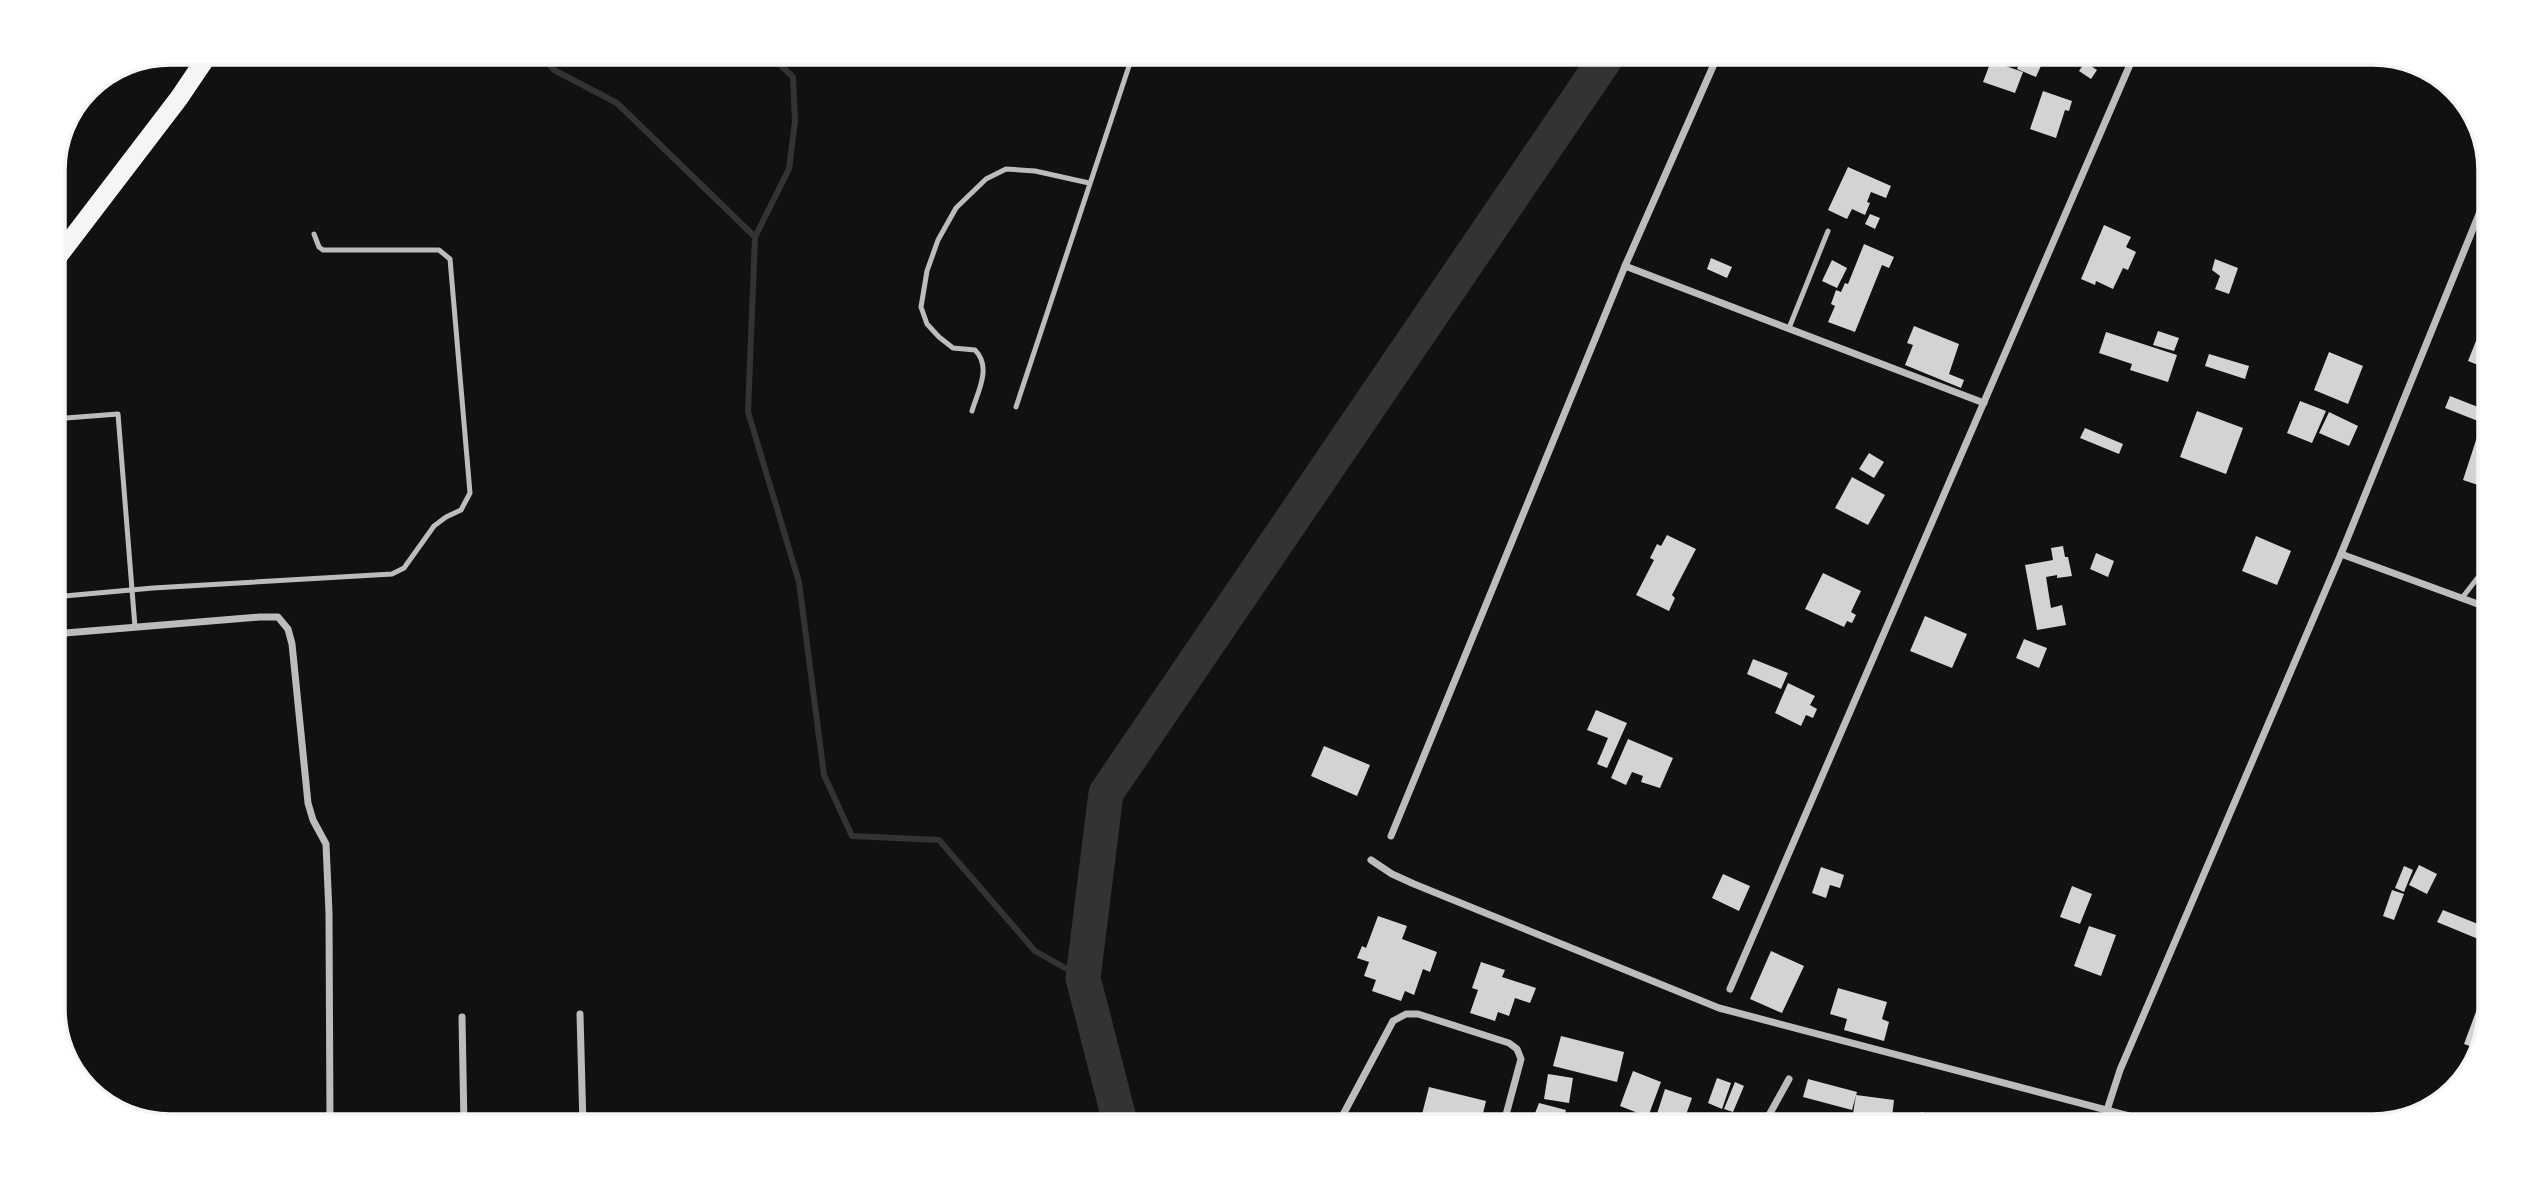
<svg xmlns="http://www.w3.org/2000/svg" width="2543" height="1179" viewBox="0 0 2543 1179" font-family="'Open Sans',sans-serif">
<rect width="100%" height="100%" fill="#111"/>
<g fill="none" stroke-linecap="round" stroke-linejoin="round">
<g stroke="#333" stroke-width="6">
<path d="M774 59 793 77 795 121 789 169 755 237 748 412 799 582 824 775 852 836 939 840 1035 951 1083 978"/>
<path d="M546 60 554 70 617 103 755 237"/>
</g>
<path stroke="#333" stroke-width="35" d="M1121 1126 1083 978 1106 793 1608 55"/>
</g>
<g fill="#d3d3d3">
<path d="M2023 54H2032L2044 59 2036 77 2017 69Z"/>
<path d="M1991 61 2023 72 2015 93 1983 82Z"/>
<path d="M2085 62 2097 70 2091 79 2079 71Z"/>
<path d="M2043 91 2072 101 2069 111 2065 110 2056 138 2030 129Z"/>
<path d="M1848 167 1891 186 1886 198 1871 192 1867 202 1870 203 1865 215 1852 209 1847 219 1828 210Z"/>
<path d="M1870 214 1880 218 1875 229 1865 224Z"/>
<path d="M2104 225 2131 237 2126 247 2136 252 2128 270 2123 268 2113 289 2096 281 2095 285 2081 279Z"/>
<path d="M1864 244 1894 257 1889 268 1882 265 1855 332 1828 322 1835 306 1831 304 1836 290 1841 292 1845 283 1848 284Z"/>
<path d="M1711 258 1732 267 1727 278 1707 269Z"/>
<path d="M2215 259 2238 268 2229 294 2215 289 2220 276 2212 270Z"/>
<path d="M1832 260 1847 268 1837 288 1822 281Z"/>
<path d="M2484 321 2489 323 2488 369 2468 361Z"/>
<path d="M1914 326 1959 344 1949 374 1964 380 1961 388 1905 365 1913 345 1907 343Z"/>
<path d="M2158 331 2179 338 2174 351 2153 345Z"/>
<path d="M2106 332 2177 355 2168 382 2130 370 2132 364 2099 353Z"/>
<path d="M2329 352 2363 366 2348 404 2314 390Z"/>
<path d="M2209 354 2249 366 2245 379 2205 366Z"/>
<path d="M2450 396 2488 411V425L2445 408Z"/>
<path d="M2300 401 2326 411 2312 443 2287 433Z"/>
<path d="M2197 411 2243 428 2226 474 2180 457Z"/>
<path d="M2329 412 2358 426 2349 446 2319 433Z"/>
<path d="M2085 428 2123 444 2119 454 2080 438Z"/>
<path d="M2479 431 2488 434 2487 488 2463 480Z"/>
<path d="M1869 453 1884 462 1874 478 1859 469Z"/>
<path d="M1852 477 1885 495 1868 525 1835 508Z"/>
<path d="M1667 535 1696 549 1672 595 1675 598 1669 611 1636 595 1654 560 1650 558 1657 544 1661 546Z"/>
<path d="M2256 536 2291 551 2277 585 2242 571Z"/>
<path d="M2063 546 2065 557H2068L2072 576 2057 578V575L2046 577 2051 608 2062 605 2066 625 2037 630 2025 565 2053 560 2051 548Z"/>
<path d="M2096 553 2114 561 2108 577 2090 569Z"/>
<path d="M1823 573 1861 591 1851 612 1856 615 1852 623 1847 621 1844 627 1805 609Z"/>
<path d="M1925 616 1967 634 1952 668 1910 651Z"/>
<path d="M2024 639 2047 648 2039 668 2016 658Z"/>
<path d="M1753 659 1788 673 1781 689 1747 674Z"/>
<path d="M1788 683 1815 696 1810 705 1817 709 1813 718 1806 715 1801 726 1775 713Z"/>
<path d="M1596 710 1627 723 1607 768 1597 764 1608 738 1587 730Z"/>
<path d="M1628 739 1673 758 1660 788 1641 782 1643 776 1632 772 1626 785 1611 778Z"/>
<path d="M1324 746 1370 765 1357 796 1311 776Z"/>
<path d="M2419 865 2437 874 2427 894 2409 885Z"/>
<path d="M2404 866 2413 870 2404 892 2395 888Z"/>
<path d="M1821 867 1844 875 1840 888 1830 885 1826 898 1812 893Z"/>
<path d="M1723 874 1750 886 1739 911 1712 898Z"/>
<path d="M2072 886 2092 894 2080 924 2060 917Z"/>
<path d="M2392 890 2404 894 2394 920 2383 916Z"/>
<path d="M2443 910 2483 926V941L2437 922Z"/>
<path d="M1378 916 1407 926 1402 939 1437 952 1430 972 1423 969 1414 995 1405 991 1401 1001 1372 991 1376 980 1364 976 1369 962 1357 958 1362 946 1366 948Z"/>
<path d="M2089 926 2116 935 2101 976 2074 966Z"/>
<path d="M1771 951 1804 966 1782 1013 1750 999Z"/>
<path d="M1481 962 1505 970 1502 977 1536 988 1530 1003 1515 998 1509 1016 1498 1012 1495 1021 1470 1013 1478 990 1472 988Z"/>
<path d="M1838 988 1887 1002 1882 1019 1889 1022 1884 1041 1844 1030 1847 1019 1830 1014Z"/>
<path d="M2477 1009 2482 1010 2481 1050 2464 1044Z"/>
<path d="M1561 1036 1624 1052 1617 1082 1553 1066Z"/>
<path d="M1633 1071 1661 1082 1648 1117 1620 1106Z"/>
<path d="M1548 1074 1573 1078 1569 1103 1544 1099Z"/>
<path d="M1717 1078 1731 1083 1722 1109 1708 1103Z"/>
<path d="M1808 1079 1857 1092 1852 1110 1803 1097Z"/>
<path d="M1735 1082 1744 1086 1733 1112 1724 1109Z"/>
<path d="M1429 1087 1486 1101 1480 1126H1419Z"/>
<path d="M1665 1089 1692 1098 1682 1126H1653Z"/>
<path d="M1856 1095 1894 1100 1891 1126H1851Z"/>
<path d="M1539 1103 1566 1110 1564 1117 1568 1118 1566 1126H1530Z"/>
<path d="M1921 1112 1958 1120 1957 1126H1918Z"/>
<path d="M1608 1117 1644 1126H1606Z"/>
<path d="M1829 1118 1848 1122 1847 1126H1828Z"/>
</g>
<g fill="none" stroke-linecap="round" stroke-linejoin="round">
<g stroke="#bcbcbc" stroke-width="5">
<path d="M1789 328 1828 231"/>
<path d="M1016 407 1132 57"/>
<path d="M972 411C978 391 992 367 975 350L953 348 939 337 927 324 921 307 927 271 938 240 956 208 986 179 1006 169 1035 171 1089 183"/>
<path d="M53 419 118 414 135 627"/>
<path d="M53 597 153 588 392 574 404 568 434 526 446 517 461 510 470 493 450 259 439 250H323L319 247 314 234"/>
<path d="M2462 598 2486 567"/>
</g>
<g stroke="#bcbcbc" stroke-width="7">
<path d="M1625 266 1984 403"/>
<path d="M2341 554 2486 607"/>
<path d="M53 634 260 617H278L288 629 292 644 308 803 313 820 326 844 329 913 330 1126"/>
<path d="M1391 836 1625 266 1718 55"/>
<path d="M1371 860 1392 874 1414 884 1719 1008 2167 1126"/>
<path d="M1730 989 2135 53"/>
<path d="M580 1014 583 1126"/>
<path d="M462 1017 464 1126"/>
<path d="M2107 1110 2120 1070 2341 554 2490 187"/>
<path d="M1337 1126 1393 1021 1406 1014H1418L1509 1043 1517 1049 1521 1059 1503 1126"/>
<path d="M1763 1126 1789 1079"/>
</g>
<path stroke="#f5f5f5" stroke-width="19" d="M53 263 179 98 204 61"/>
</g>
<path d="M0 0H2543V1179H0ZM170 65H2373A105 105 0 0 1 2478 170V1009A105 105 0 0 1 2373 1114H170A105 105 0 0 1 65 1009V170A105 105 0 0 1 170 65Z" fill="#fff" fill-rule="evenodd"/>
<path fill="none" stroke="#f5f5f5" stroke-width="3.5" d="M170 65H2373A105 105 0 0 1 2478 170V1009A105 105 0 0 1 2373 1114H170A105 105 0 0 1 65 1009V170A105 105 0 0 1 170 65Z"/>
</svg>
